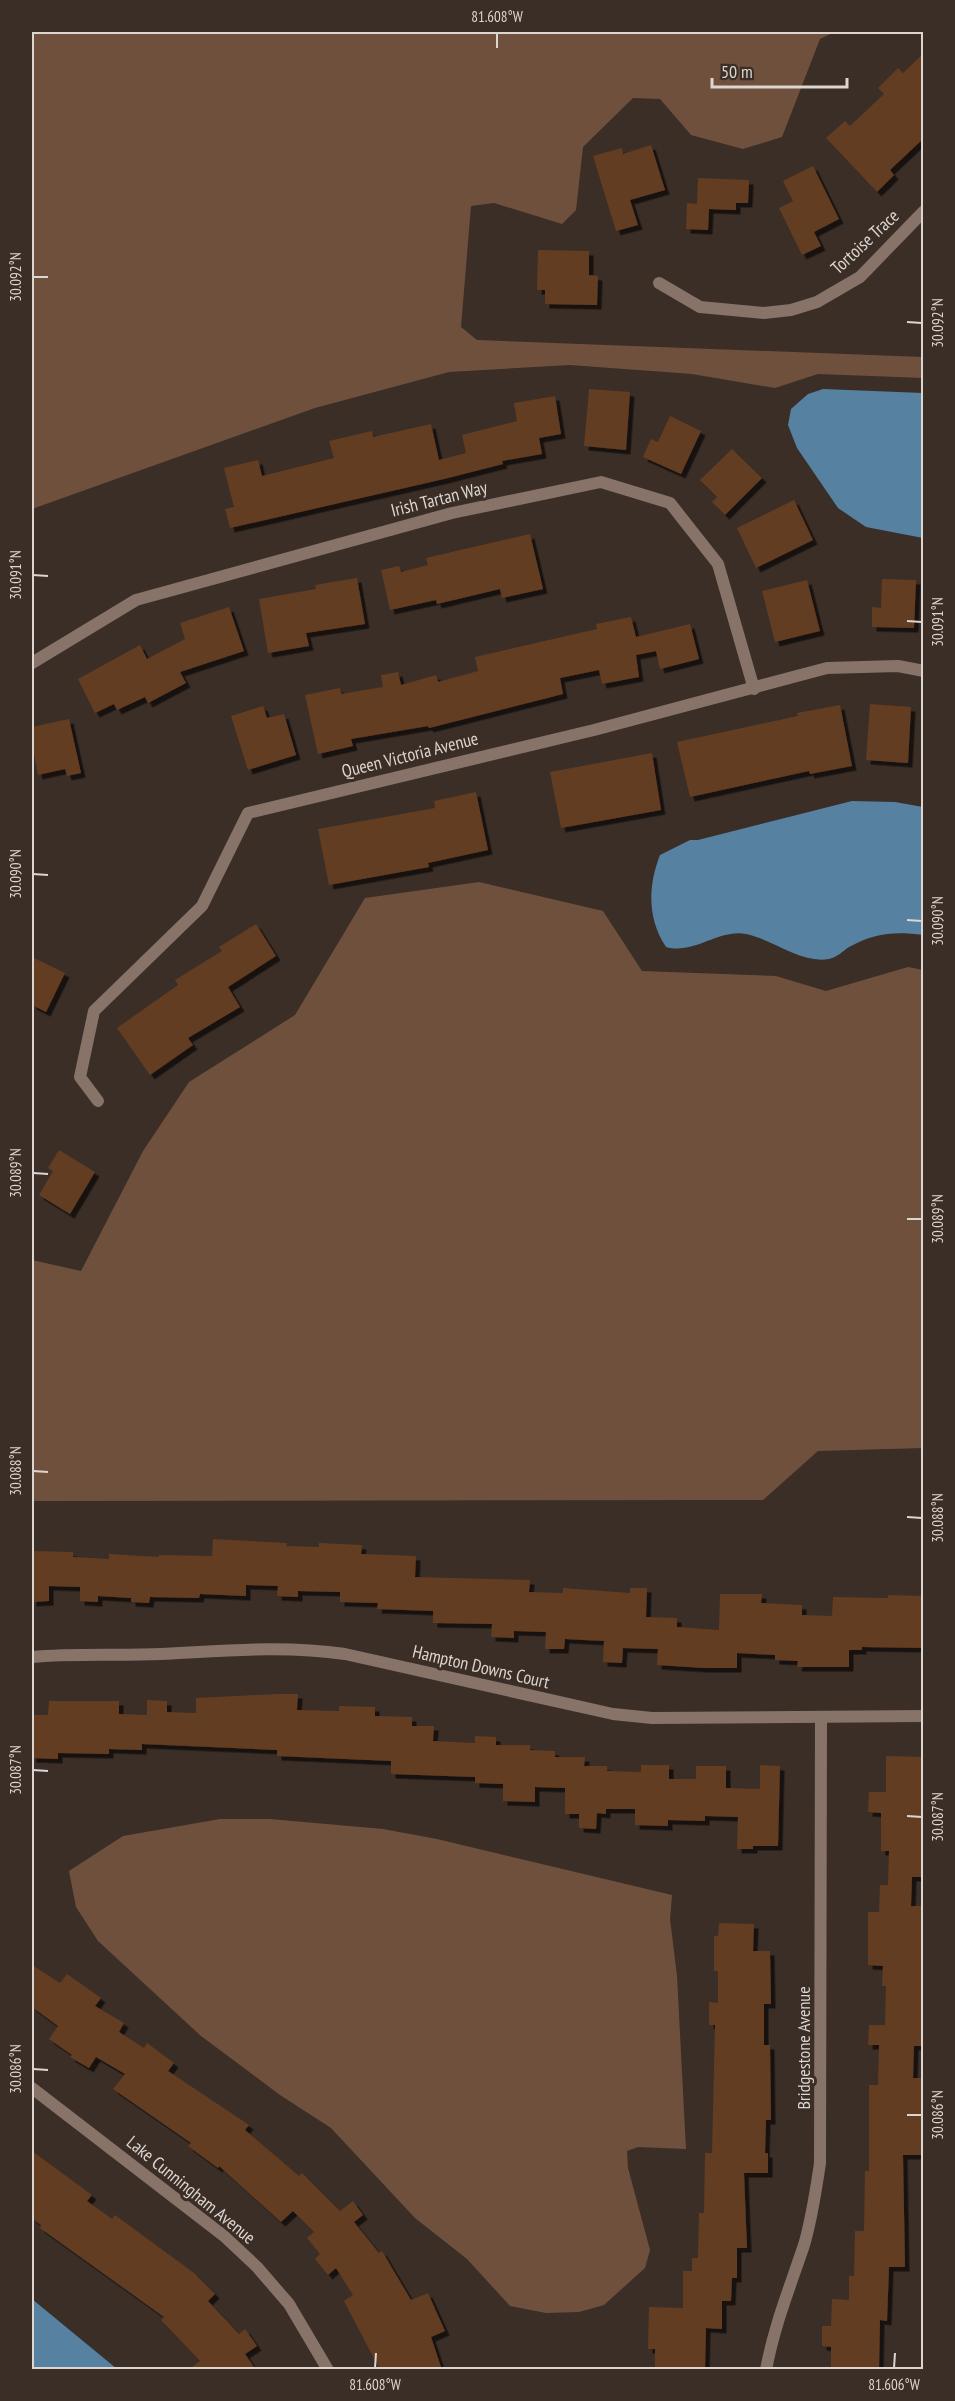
<svg xmlns="http://www.w3.org/2000/svg" width="955" height="2401" viewBox="0 0 955 2401" font-family="'PT Sans Narrow',sans-serif">
<defs>
<filter id="shadow"><feDropShadow dx="4.5" dy="4.5" stdDeviation="0" flood-color="#0009"/></filter>
</defs>
<rect width="100%" height="100%" fill="#3a2e27"/>
<g fill="#6f503d">
<path d="M32 32H834L820 39 782 137 743 149 691 135 660 99 633 98 583 147 576 210 562 224 494 203 471 206 461 327 477 340 923 357V378L818 374 775 388 692 374 570 365 449 372 315 408 32 509Z"/>
<path d="M479 882 603 911 642 971 776 976 826 991 908 967 923 970V1448L818 1451 763 1500 32 1501V1260L81 1271 143 1151 189 1082 295 1015 365 898Z"/>
<path d="M220 1819H270L383 1829 437 1839 672 1895 670 1919 677 1976 686 2149 638 2147 627 2151 628 2168 650 2250 645 2268 604 2305 579 2312 546 2313 510 2306 467 2259 415 2218 331 2128 280 2095 201 2036 98 1941 76 1907 69 1871 123 1836Z"/>
</g>
<g fill="#5681a1">
<path d="M823 389 923 393V538L866 527 838 508 797 448 788 425 791 409 808 394Z"/>
<path d="M852 801 895 802 923 807V935C895 931 874 933 849 947 843 951 836 958 829 959 801 964 772 939 746 934 718 929 694 955 666 947 647 918 648 886 660 855L690 840H698Z"/>
<path d="M32 2299 117 2369H32Z"/>
</g>
<g fill="#643c22" filter="url(#shadow)">
<path d="M924 53V138L890 170 894 175 877 192 826 138 845 121 850 126 884 94 878 88 898 68 903 73Z"/>
<path d="M651 145 665 190 630 200 638 225 616 231 593 156 622 148 623 154Z"/>
<path d="M813 166 839 219 814 232 821 246 802 255 779 208 793 201 783 181Z"/>
<path d="M698 178 749 180 748 203H736V210L709 209 708 230 686 229 687 203 697 204Z"/>
<path d="M538 250 589 251V275L598 276 597 305 545 304V290H537Z"/>
<path d="M589 389 630 392 626 450 584 446Z"/>
<path d="M555 396 561 434 539 438 542 454 502 461 503 464 444 479 230 528 225 509 234 507 224 468 258 460 262 476 334 458 329 441 372 431 373 437 431 424 439 460 466 453 462 435 517 421 514 403Z"/>
<path d="M670 416 701 431 681 474 643 457 651 439 658 442Z"/>
<path d="M732 449 762 478 725 515 712 502 717 497 700 480Z"/>
<path d="M794 500 813 540 756 568 737 528Z"/>
<path d="M530 534 543 589 502 598 500 589 437 604 436 600 390 610 381 570 399 566 401 572 428 565 426 558Z"/>
<path d="M357 578 365 624 306 633 309 646 268 653 259 599 316 589 315 585Z"/>
<path d="M882 579 916 580 914 628 872 627V607L881 608Z"/>
<path d="M807 580 820 631 775 642 762 591Z"/>
<path d="M229 607 244 651 180 672 186 683 148 703 145 697 117 710 114 704 95 713 78 679 140 645 147 659 185 639 180 623Z"/>
<path d="M631 617 636 637 690 624 699 659 660 669 656 651 636 655 639 677 602 684 599 670 560 678 563 694 429 728 428 726 351 739 353 746 318 754 305 695 340 688 341 694 383 687 381 675 398 672 401 685 436 675 438 682 478 671 475 657 597 629 596 624Z"/>
<path d="M870 704 911 707 908 763 866 760Z"/>
<path d="M840 705 852 766 810 774 809 771 690 797 677 742 798 716 797 713Z"/>
<path d="M263 706 267 718 284 714 296 755 248 770 231 716Z"/>
<path d="M69 719 81 773 67 776 65 769 38 775 32 744V727Z"/>
<path d="M652 753 661 810 561 828 550 772Z"/>
<path d="M476 792 488 850 428 863 429 867 329 885 318 829 435 808 434 801Z"/>
<path d="M256 924 276 956 228 987 240 1007 188 1038 193 1045 150 1075 117 1028 178 985 175 980 222 951 219 947Z"/>
<path d="M32 957 65 973 46 1012 32 1005Z"/>
<path d="M59 1150 95 1172 70 1214 39 1195 53 1171 48 1168Z"/>
<path d="M213 1539 287 1543 286 1546 319 1547V1543L362 1545 361 1554 416 1556 415 1577 530 1580 529 1592 563 1593V1588L630 1593V1588H647L646 1617 677 1618V1627L719 1630 720 1594H762L761 1603 802 1605V1615L832 1616 833 1597 888 1598V1595L924 1596V1648L862 1647V1650H849V1667H797L798 1661 775 1660V1655L737 1653V1668H704L657 1665 658 1649 623 1648 622 1663 603 1662 604 1641 565 1639 564 1649H545L546 1632 514 1631V1638L491 1637 492 1624 433 1623V1611L377 1609 378 1603 340 1602V1592L298 1591V1597L277 1596 278 1586 246 1585V1596L200 1594 199 1598 150 1597 149 1603 131 1602V1598L98 1596V1602L80 1601V1587L49 1586V1601L32 1602V1551L73 1552V1557L109 1559V1554L159 1557V1555L212 1556Z"/>
<path d="M279 1694H298L297 1710 339 1711V1706L375 1707V1716L412 1717V1726H434L433 1741 475 1743V1736L496 1737V1745H530V1750L555 1751V1757H585L584 1766H607V1771L641 1772V1765H669V1779H696V1766H726V1788L760 1789V1765L780 1766 778 1846H753V1849H737L738 1817 705 1816V1821L668 1820V1826L635 1825V1809H606V1814L597 1813 596 1829 579 1828V1814H565V1788L535 1787V1802L503 1801V1784L475 1783V1777L391 1774V1761L277 1756V1750L142 1744V1750L109 1749V1754L58 1753V1759L32 1758V1715H48L49 1701H119V1714L147 1715V1700L167 1701V1712L196 1713V1698Z"/>
<path d="M886 1756 924 1757V1877H912L911 1906H924V2046H914L913 2078H924L922 2155H903L905 2267H889L887 2321 880 2320 879 2369 831 2368V2347L822 2346V2326H831L832 2299 849 2300V2276H854L855 2231H864L865 2171H869V2085H878L879 2045H868L869 2025H885L886 1986H882L883 1966 868 1965V1912H879L880 1885H888L889 1851H881V1813L868 1812 869 1792H886Z"/>
<path d="M719 1923 754 1924 753 1951H770L771 2004H764V2045H770L771 2120H766L765 2153H768V2173H744L747 2248H737V2278H732L731 2301H722V2329L706 2328 705 2370H655V2349H648L649 2307 683 2308V2271H692V2258H698L699 2213H704L705 2153H712L715 2025H709V2002L718 2003V1971H714V1936H718Z"/>
<path d="M32 1965 60 1983 67 1974 101 1998 95 2006 124 2023 119 2032 144 2048 147 2043 174 2063 168 2071 249 2125 245 2130 299 2176 302 2173 340 2211 353 2201 363 2215 354 2222 379 2253 382 2251 411 2300 428 2293 445 2331 431 2337 442 2370H380L344 2301 353 2295 336 2268 328 2275 315 2259 320 2254 307 2238 314 2232 293 2211 281 2222 219 2166 218 2168 188 2146 191 2143 113 2089 125 2074 96 2057 89 2068 70 2057 72 2055 49 2039 58 2026 32 2007Z"/>
<path d="M32 2151 92 2195 87 2201 112 2219 115 2215 194 2273 215 2294 208 2301 239 2334 245 2329 257 2346 245 2354 256 2370H188L200 2361 161 2320 164 2317 40 2228 41 2225 32 2218Z"/>
</g>
<g fill="none" stroke-linecap="round" stroke-linejoin="round">
<g stroke="#877367" stroke-width="12">
<path d="M659 283 700 307 764 313 791 310 817 302 860 277 924 211"/>
<path d="M32 663 136 600 452 513 601 482 670 503 718 564 754 689"/>
<path d="M98 1101 80 1077 94 1011 202 906 248 813 594 730 827 668 898 666 924 671"/>
<path d="M32 1657C75 1653 118 1656 161 1654 224 1651 282 1645 345 1654L613 1714 652 1718 924 1716"/>
<path d="M32 2088 224 2236 257 2267 289 2304 328 2370"/>
<path d="M766 2370C774 2326 790 2287 804 2245 812 2218 816 2190 820 2163L821 1718"/>
</g>
</g>
<path fill="none" stroke="#ddd5d0" stroke-width="2" d="M497 48V33M33 277H48M907 322 922 323M33 575 48 576M907 621 922 622M33 874 48 875M907 920 922 921M33 1173 48 1174M907 1219H922M33 1471 48 1472M907 1517 922 1518M33 1770 48 1771M907 1816 922 1817M33 2069 48 2070M907 2115H922M375 2368 376 2353M894 2368 895 2353"/>
<g text-anchor="middle" stroke-width="6" stroke-linejoin="round" paint-order="stroke">
<g font-size="18" fill="#ddd5d0" stroke="#3a2e27">
<text transform="translate(865 242) rotate(-43)" y="6">Tortoise Trace</text>
<text transform="translate(439 499) rotate(-14)" y="6">Irish Tartan Way</text>
<text transform="translate(410 755) rotate(-14)" y="6">Queen Victoria Avenue</text>
<text transform="translate(481 1667) rotate(13)" y="6">Hampton Downs Court</text>
<text transform="translate(804 2048) rotate(-90)" y="6">Bridgestone Avenue</text>
<text transform="translate(191 2190) rotate(39)" y="6">Lake Cunningham Avenue</text>
</g>
</g>
<rect width="955" height="2401" fill="none" stroke="#3a2e27" stroke-width="66"/>
<path d="M712 78v9h135v-9" fill="none" stroke="#ddd5d0" stroke-width="3"/>
<text x="721" y="78" font-size="18" fill="#ddd5d0" stroke="#3a2e27" stroke-width="4.5" paint-order="stroke">50 m</text>
<rect x="33" y="33" width="889" height="2335" fill="none" stroke="#ddd5d0" stroke-width="2"/>
<g font-size="15" text-anchor="middle" fill="#ddd5d0">
<text x="497" y="22">81.608°W</text>
<text transform="translate(16 277) rotate(-90)" y="5">30.092°N</text>
<text transform="translate(938 323) rotate(-90)" y="5">30.092°N</text>
<text transform="translate(16 575) rotate(-90)" y="5">30.091°N</text>
<text transform="translate(938 622) rotate(-90)" y="5">30.091°N</text>
<text transform="translate(16 874) rotate(-90)" y="5">30.090°N</text>
<text transform="translate(938 921) rotate(-90)" y="5">30.090°N</text>
<text transform="translate(16 1173) rotate(-90)" y="5">30.089°N</text>
<text transform="translate(938 1219) rotate(-90)" y="5">30.089°N</text>
<text transform="translate(16 1471) rotate(-90)" y="5">30.088°N</text>
<text transform="translate(938 1518) rotate(-90)" y="5">30.088°N</text>
<text transform="translate(16 1770) rotate(-90)" y="5">30.087°N</text>
<text transform="translate(938 1817) rotate(-90)" y="5">30.087°N</text>
<text transform="translate(16 2069) rotate(-90)" y="5">30.086°N</text>
<text transform="translate(938 2115) rotate(-90)" y="5">30.086°N</text>
<text x="375" y="2390">81.608°W</text>
<text x="894" y="2390">81.606°W</text>
</g>
</svg>
